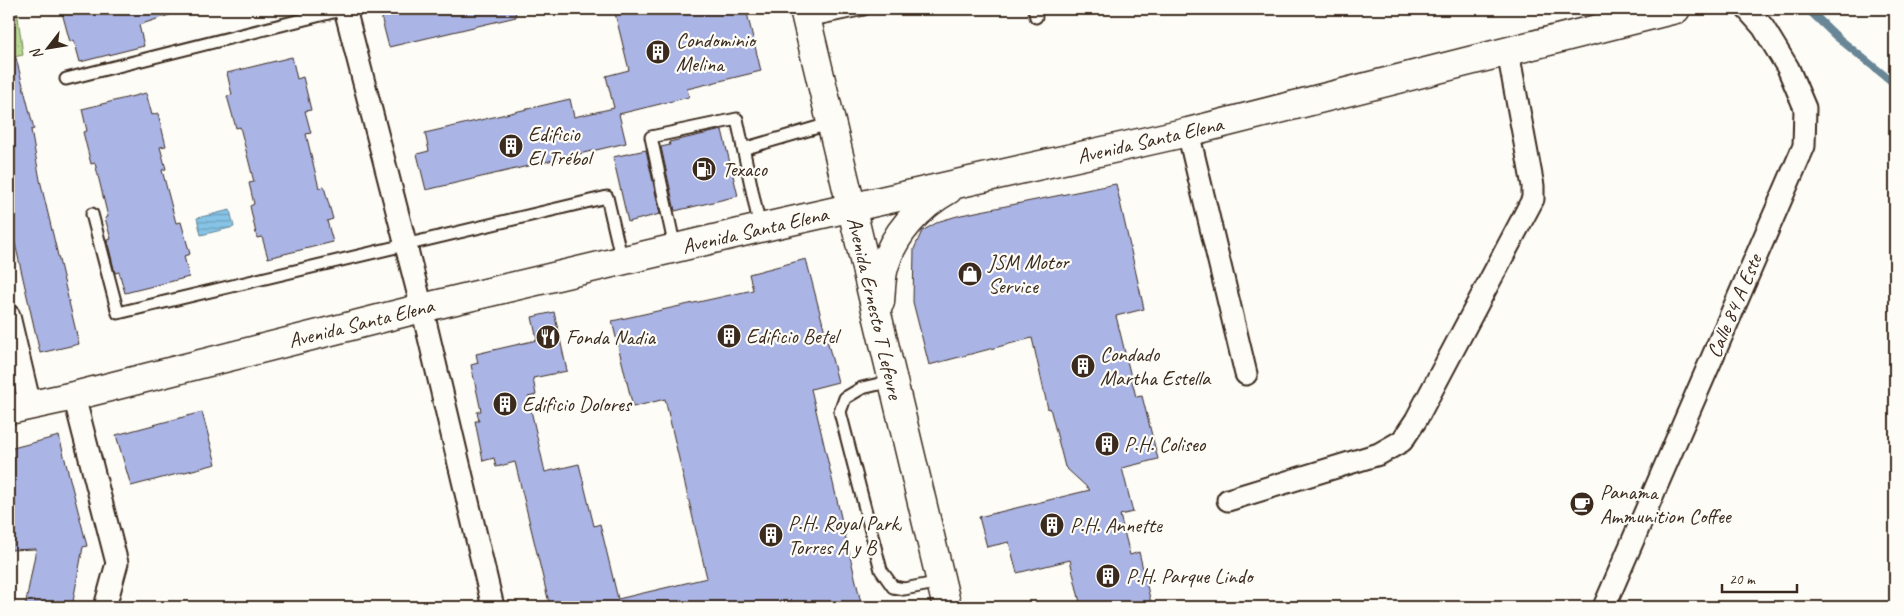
<svg xmlns="http://www.w3.org/2000/svg" width="1904" height="616" viewBox="0 0 1904 616" font-family="Caveat,sans-serif">
<defs>
<pattern id="grass-tufts" width="24" height="20" patternUnits="userSpaceOnUse" patternTransform="scale(1.25)"><rect width="24" height="20" fill="#b7d992"/><path d="M3 7l-1-3M5 7V3M7 7l1-3M15 17l-1-3M17 17v-4M19 17l1-3" fill="none" stroke="#9eba7d"/></pattern>
<pattern id="water-rules" width="6" height="5" patternUnits="userSpaceOnUse" patternTransform="scale(1.25)"><rect width="6" height="5" fill="#86c3e6"/><path d="M0 2.5h6" fill="none" stroke="#6f9fba"/></pattern>
</defs>
<rect width="100%" height="100%" fill="#fdfcf7"/>
<filter id="ink" filterUnits="userSpaceOnUse"><feTurbulence type="fractalNoise" baseFrequency=".02" numOctaves="2"/><feDisplacementMap in="SourceGraphic" scale="10" xChannelSelector="R" yChannelSelector="G"/><feConvolveMatrix kernelMatrix="1 2 1 2 8 2 1 2 1" color-interpolation-filters="sRGB"/></filter>
<g filter="url(#ink)">
<path fill="url(#grass-tufts)" stroke="#798258" d="M9 9H17L23 55 9 58Z"/>
<path fill="url(#water-rules)" stroke="#688696" d="M230 210 234 227 201 235 197 218Z"/>
<g fill="none" stroke-linecap="round" stroke-linejoin="round">
<path stroke="#688696" stroke-width="8" d="M1808 9 1837 37 1895 84"/>
</g>
<g fill="#aab4e5" stroke="#3b2a1e">
<path d="M61 9H175V13L139 25 144 46 80 62 74 40 70 42Z"/>
<path d="M379 9H515L516 17 389 47Z"/>
<path d="M614 9H746L761 71 687 89 689 97 619 114 626 143 426 190 417 154 429 151 425 133 570 99 574 117 614 108 606 76 629 70Z"/>
<path d="M292 57 297 79 303 77 311 110 305 111 311 133 306 134 319 188 324 187 333 219 327 221 333 242 268 258 262 237 257 238 250 206 254 204 249 183 254 182 240 127 236 128 227 96 232 95 227 73Z"/>
<path d="M16 58 34 129 31 130 40 180 79 344 40 353 9 217V59Z"/>
<path d="M146 93 152 115 158 113 166 146 160 147 166 169 162 170 176 223 181 222 190 254 184 256 189 277 125 293 119 272 115 273 107 240 111 239 105 218 108 217 95 163 91 164 83 132 87 131 82 109Z"/>
<path d="M722 130 738 196 675 211 661 147 670 145 669 142Z"/>
<path d="M646 150 660 214 628 222 613 157Z"/>
<path d="M1116 184 1144 309 1116 316 1136 397 1142 396 1158 459 1122 468 1133 512 1120 515 1130 555 1139 552 1152 607H1081L1070 560 1017 573 1009 542 987 547 979 517 1090 490 1065 467 1050 408 1048 409 1032 338 929 365 913 302 914 249 922 231 940 221 961 215Z"/>
<path d="M806 259 838 382 811 389 862 607H550L515 462 496 467 494 458 483 461 475 421H479L477 412 481 411 471 365 478 363 476 354 537 340 532 317 554 312 567 371 533 378 536 395 528 397 545 472 579 464 594 526 600 524 618 599 707 578 665 399 633 407 612 321 753 290 749 274Z"/>
<path d="M202 412 216 464 131 486 116 435Z"/>
<path d="M59 436 87 546 83 547 72 607H25L36 549 9 550V449Z"/>
</g>
<g fill="none" stroke-linecap="round" stroke-linejoin="round">
<defs>
<g id="lane">
<path d="M1034 9 1036 17"/>
<path d="M807 21 864 9"/>
<path d="M66 79 345 9"/>
<path d="M743 149 832 123"/>
<path d="M92 214 118 313 607 197 622 261"/>
<path d="M675 248 651 137 737 119 760 228"/>
<path d="M892 381 862 388 845 398 840 412 881 570 893 587 904 589 941 582"/>
</g>
<g id="street">
<path d="M345 9 422 308 493 607"/>
<path d="M1188 132 1246 374"/>
<path d="M9 316 30 405"/>
<path d="M74 396 117 563 105 607"/>
<path d="M1228 500 1379 454 1402 441 1416 420 1533 199V186L1508 52"/>
<path d="M1604 607 1804 146 1805 108 1788 68 1763 27 1747 9"/>
</g>
<g id="secondary">
<path d="M804 9 947 607"/>
<path d="M880 302C881 290 881 278 884 267 893 235 919 206 948 190"/>
<path d="M9 410 74 396 422 308 760 228 1188 132 1676 9"/>
</g>
</defs>
<use href="#lane" stroke="#3b2a1e" stroke-width="15"/>
<use href="#street" stroke="#3b2a1e" stroke-width="25"/>
<use href="#secondary" stroke="#3b2a1e" stroke-width="31"/>
<use href="#lane" stroke="#fdfcf7" stroke-width="11"/>
<use href="#street" stroke="#fdfcf7" stroke-width="21"/>
<use href="#secondary" stroke="#fdfcf7" stroke-width="28"/>
</g>
</g>
<defs>
<symbol id="building-disc" viewBox="-11 -11 22 22"><circle r="9.5" fill="#3b2a1e" stroke="#fdfcf7"/><path d="M-4-6H4V6H1V3H-1V6H-4ZM-2.5-4.3h1.7v1.8h-1.7ZM.8-4.3h1.7v1.8H.8ZM-2.5-1h1.7V.8h-1.7ZM.8-1h1.7V.8H.8Z" fill="#fff"/></symbol>
<symbol id="fuel-disc" viewBox="-11 -11 22 22"><circle r="9.5" fill="#3b2a1e" stroke="#fdfcf7"/><path d="M-5.5-6h7V0h2V4h1.3V-2.5L3-4.5l.8-.8L6-3V5H2.5V1h-1V6h-7ZM-4.2-4.7v3.2H.2V-4.7Z" fill="#fff"/></symbol>
<symbol id="shop-disc" viewBox="-11 -11 22 22"><circle r="9.5" fill="#3b2a1e" stroke="#fdfcf7"/><path d="M-5-2.5h2.3a2.7 3.5 0 0 1 5.4 0H5L5.5 6h-11ZM-1.5-2.5h3a1.5 2.3 0 0 0-3 0Z" fill="#fff"/></symbol>
<symbol id="restaurant-disc" viewBox="-11 -11 22 22"><circle r="9.5" fill="#3b2a1e" stroke="#fdfcf7"/><path d="M-5-6h1v4h1v-4h1v4h1v-4h1v5L-1.5 .5V6h-2V.5L-5-1ZM5-6V6H3V1.5H1.5Q1.5-4 5-6Z" fill="#fff"/></symbol>
<symbol id="cafe-disc" viewBox="-11 -11 22 22"><circle r="9.5" fill="#3b2a1e" stroke="#fdfcf7"/><path d="M-5.5-4.5H6V0H3Q3 3.5 0 3.5H-2.5Q-5.5 3.5-5.5 0ZM3-3.2v2h1.7v-2ZM-6 4.5H4V6H-6Z" fill="#fff"/></symbol>
</defs>
<g fill-rule="evenodd">
<use href="#building-disc" x="644" y="38" width="28" height="28"/>
<use href="#building-disc" x="497" y="132" width="28" height="28"/>
<use href="#fuel-disc" x="690" y="155" width="28" height="28"/>
<use href="#shop-disc" x="956" y="260" width="28" height="28"/>
<use href="#building-disc" x="715" y="322" width="28" height="28"/>
<use href="#restaurant-disc" x="534" y="323" width="28" height="28"/>
<use href="#building-disc" x="1069" y="352" width="28" height="28"/>
<use href="#building-disc" x="491" y="390" width="28" height="28"/>
<use href="#building-disc" x="1093" y="430" width="28" height="28"/>
<use href="#cafe-disc" x="1568" y="490" width="28" height="28"/>
<use href="#building-disc" x="1038" y="511" width="28" height="28"/>
<use href="#building-disc" x="757" y="521" width="28" height="28"/>
<use href="#building-disc" x="1094" y="562" width="28" height="28"/>
</g>
<g text-anchor="middle" stroke-width="4.5" stroke-linejoin="round" paint-order="stroke">
<g font-size="21" fill="#3b2a1e" stroke="#fdfcf7" text-anchor="start">
<text x="676" y="47">Condominio<tspan x="676" dy="24">Melina</tspan></text>
<text x="528" y="141">Edificio<tspan x="528" dy="24">El Trébol</tspan></text>
<text x="722" y="176">Texaco</text>
<text x="988" y="269">JSM Motor<tspan x="988" dy="24">Service</tspan></text>
<text x="746" y="343">Edificio Betel</text>
<text x="566" y="344">Fonda Nadia</text>
<text x="1100" y="361">Condado<tspan x="1100" dy="24">Martha Estella</tspan></text>
<text x="522" y="411">Edificio Dolores</text>
<text x="1124" y="451">P.H. Coliseo</text>
<text x="1600" y="499">Panama<tspan x="1600" dy="24">Ammunition Coffee</tspan></text>
<text x="788" y="530">P.H. Royal Park,<tspan x="788" dy="24">Torres A y B</tspan></text>
<text x="1070" y="532">P.H. Annette</text>
<text x="1126" y="583">P.H. Parque Lindo</text>
</g>
<g font-size="21" fill="#3b2a1e" stroke="#fdfcf7">
<text transform="translate(1150 140) rotate(-13)" y="7">Avenida Santa Elena</text>
<text transform="translate(755 230) rotate(-13)" y="7">Avenida Santa Elena</text>
<text transform="translate(1734 306) rotate(-67)" y="7">Calle 84 A Este</text>
<text transform="translate(875 308) rotate(77)" y="7">Avenida Ernesto T Lefevre</text>
<text transform="translate(361 323) rotate(-14)" y="7">Avenida Santa Elena</text>
</g>
</g>
<rect width="1904" height="616" fill="none" stroke="#fdfcf7" stroke-width="30"/>
<rect x="15" y="15" width="1874" height="586" fill="none" stroke="#3b2a1e" stroke-width="2" filter="url(#ink)"/>
<g transform="translate(48 48) rotate(239)" stroke="#fdfcf7" stroke-width="4" paint-order="stroke">
<path d="M0-4L9 19L0 12L-9 19Z" fill="#3b2a1e"/>
<text y="-8" font-size="14" font-weight="bold" text-anchor="middle" fill="#3b2a1e">N</text>
</g>
<path d="M1722 584v8h75v-8" fill="none" stroke="#3b2a1e" stroke-width="2.5"/>
<text x="1729" y="584" font-size="15" fill="#3b2a1e" stroke="#fdfcf7" stroke-width="4" paint-order="stroke">20 m</text>
</svg>
